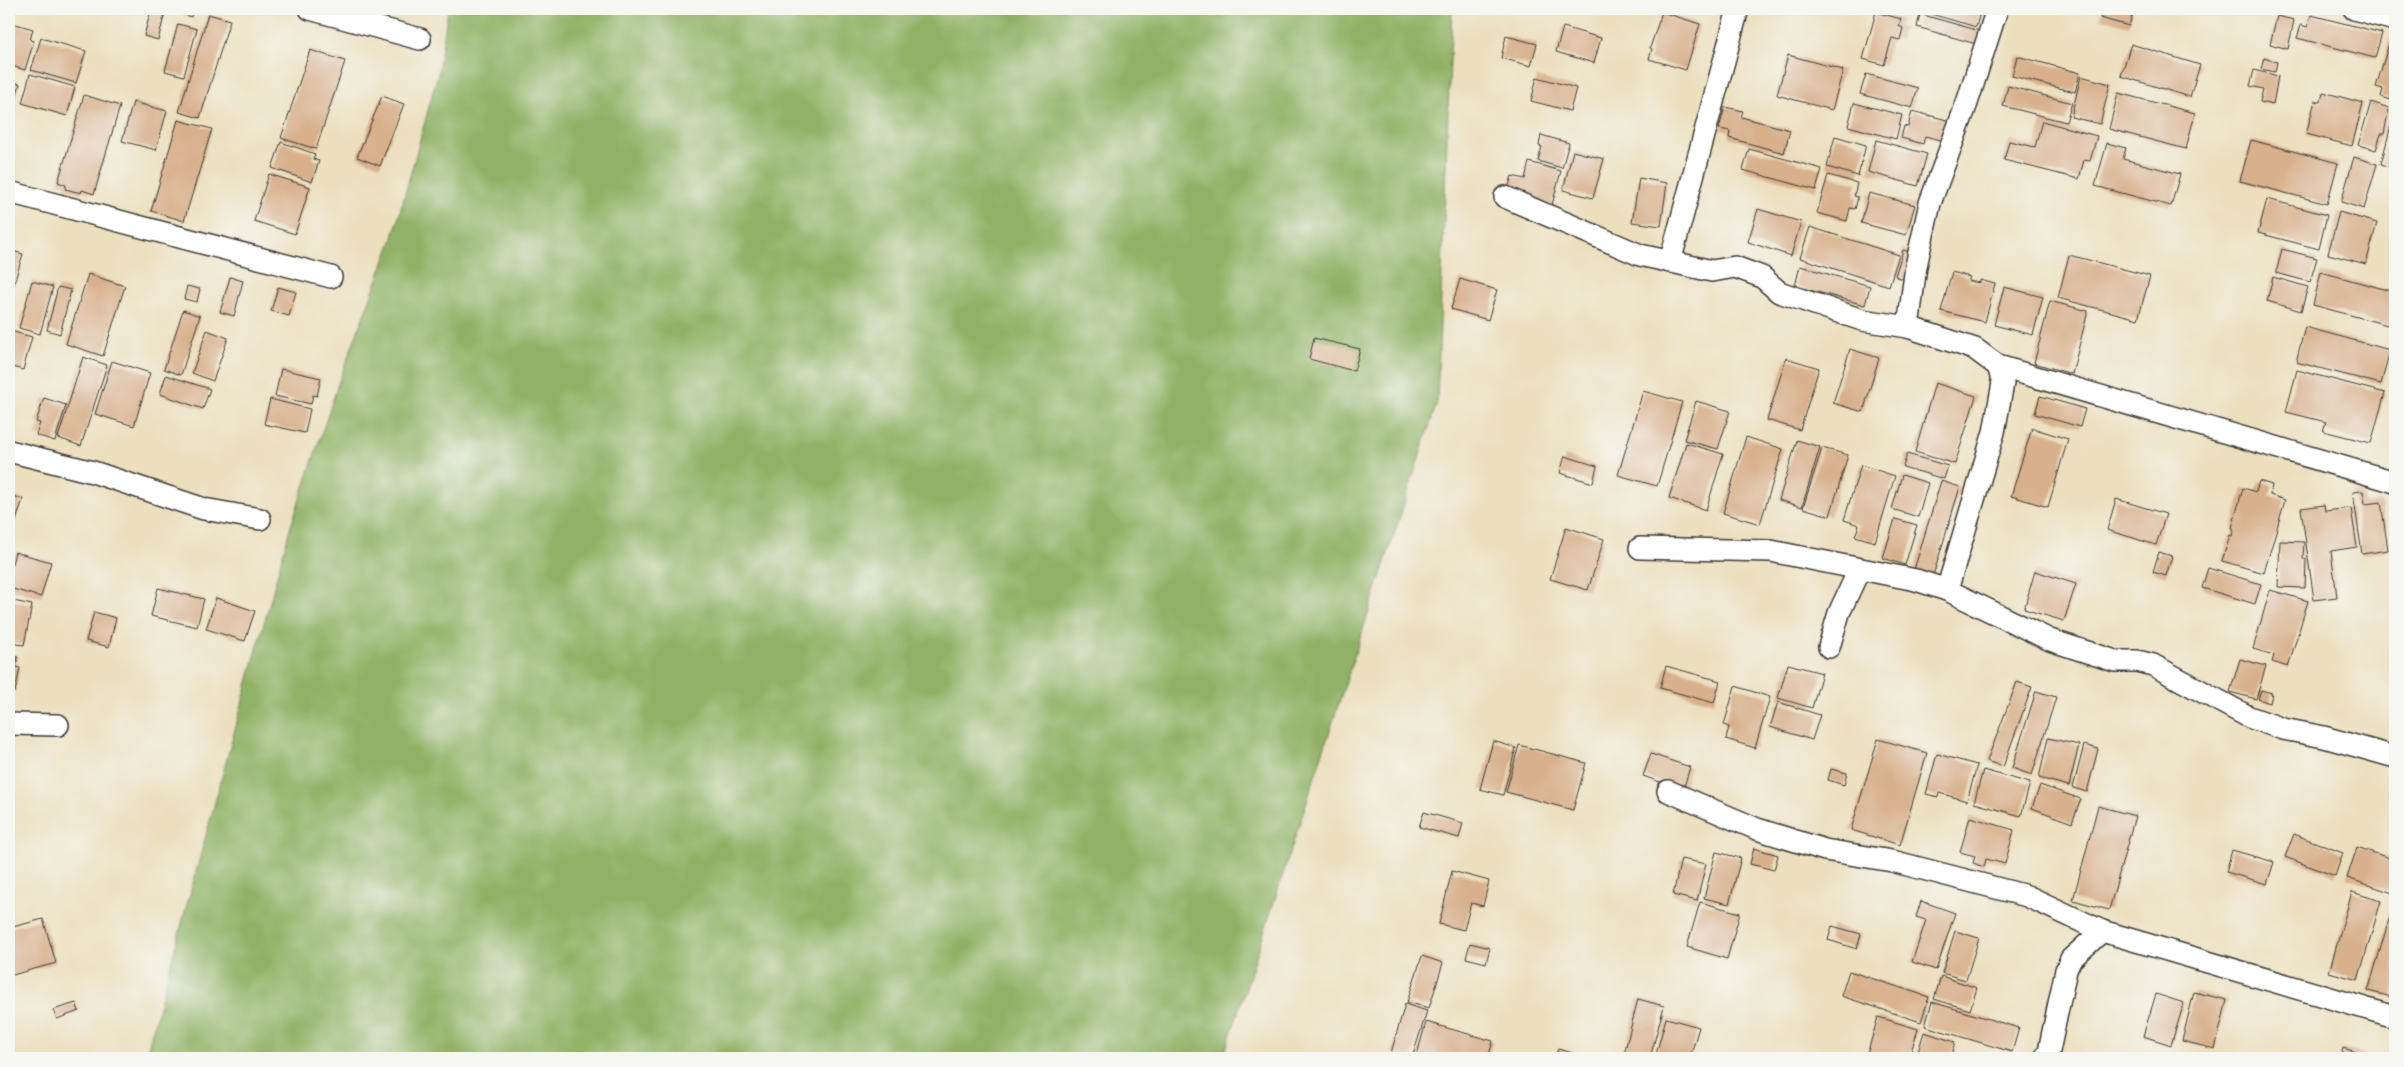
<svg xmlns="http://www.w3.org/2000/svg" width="2404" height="1067" viewBox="0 0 2404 1067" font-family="Cardo,serif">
<rect width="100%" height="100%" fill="#f6f6f2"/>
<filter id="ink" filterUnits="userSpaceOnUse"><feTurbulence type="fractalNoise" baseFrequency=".02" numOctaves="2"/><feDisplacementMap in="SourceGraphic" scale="10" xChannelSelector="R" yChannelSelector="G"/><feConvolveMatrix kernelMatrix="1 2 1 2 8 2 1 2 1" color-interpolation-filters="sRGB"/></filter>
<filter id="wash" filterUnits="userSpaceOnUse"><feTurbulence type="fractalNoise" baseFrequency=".0096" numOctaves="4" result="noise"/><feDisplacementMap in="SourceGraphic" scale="20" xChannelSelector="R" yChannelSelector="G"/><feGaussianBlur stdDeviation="1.12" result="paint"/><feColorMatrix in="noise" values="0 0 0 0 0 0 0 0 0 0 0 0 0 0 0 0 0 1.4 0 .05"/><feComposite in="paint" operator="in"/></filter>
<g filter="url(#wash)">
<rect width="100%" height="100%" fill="#ecdfbe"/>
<path fill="#91b266" stroke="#566741" d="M448 9H1452L1437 403 1223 1058H145L289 532 339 381 392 241 438 74Z"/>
<g id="blocks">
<g fill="#d8b08c">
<path d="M180 9H193L191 17 179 13Z"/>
<path d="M1893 9H1916L1914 15Z"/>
<path d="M1922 9H1981L1976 27 1921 11Z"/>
<path d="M2103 9H2134L2129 26 2100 18Z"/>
<path d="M151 10 165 13 158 40 144 36Z"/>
<path d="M1662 12 1700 24 1686 70 1649 59 1652 49 1650 48Z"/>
<path d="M1876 12 1901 19 1899 26 1903 28 1900 40 1892 38 1884 65 1863 59Z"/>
<path d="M208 14 230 20 200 118 179 112Z"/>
<path d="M1920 14 1987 33 1983 46 1917 27Z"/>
<path d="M2311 15 2382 33 2375 58 2297 38 2301 25 2307 27Z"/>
<path d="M2277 16 2294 20 2288 49 2270 44Z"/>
<path d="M9 22 33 29 30 40 34 41 25 70 9 65Z"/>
<path d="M178 24 197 29 184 76 165 71Z"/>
<path d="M1563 27 1601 38 1594 63 1556 52Z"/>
<path d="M1506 36 1537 44 1531 66 1501 58Z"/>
<path d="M41 38 86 51 76 83 31 70Z"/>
<path d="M2390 40 2395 42V101L2381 97 2383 89 2376 87Z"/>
<path d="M2131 44 2200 65 2190 97 2121 76Z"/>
<path d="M310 50 345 61 316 149 281 138Z"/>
<path d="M1788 55 1843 70 1832 110 1777 95Z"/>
<path d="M2017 56 2080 73 2075 92 2012 76Z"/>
<path d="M2264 58 2277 62 2275 72 2261 69Z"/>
<path d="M2254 70 2278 76 2273 105 2260 102 2263 89 2250 86Z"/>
<path d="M30 74 75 87 67 116 22 103Z"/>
<path d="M1866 74 1918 88 1912 108 1860 94Z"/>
<path d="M2081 76 2110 84 2100 124 2071 117Z"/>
<path d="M1537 77 1576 88 1570 111 1531 101Z"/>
<path d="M9 80 20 84 9 119Z"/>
<path d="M2008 86 2072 103 2066 122 2003 106Z"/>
<path d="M2323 92 2363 103 2352 146 2306 134 2315 101 2321 102Z"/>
<path d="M2118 93 2195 113 2186 149 2109 129Z"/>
<path d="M84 95 120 106 94 194 82 190 81 193 65 189 66 185 58 182Z"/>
<path d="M382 96 404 104 380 166 357 157Z"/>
<path d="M133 102 167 111 156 150 122 141Z"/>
<path d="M2371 102 2389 108 2384 134H2381L2376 150 2358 145Z"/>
<path d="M1854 103 1902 115 1896 139 1848 126Z"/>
<path d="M1725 107 1743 111 1741 117 1790 130 1784 153 1729 138 1730 131 1719 129Z"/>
<path d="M1912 111 1955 122 1949 142 1925 136 1923 144 1901 138 1904 126 1908 127Z"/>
<path d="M178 120 212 129 184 221 151 211Z"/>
<path d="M2042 121 2097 136 2090 161 2084 160 2079 179 2004 160 2009 141 2035 147Z"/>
<path d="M2391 125 2395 126V168L2381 164Z"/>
<path d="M1541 135 1569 143 1562 168 1538 161 1542 147 1539 146Z"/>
<path d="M1835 136 1866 145 1858 176 1827 167Z"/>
<path d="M1876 140 1927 154 1918 186 1868 172Z"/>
<path d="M2251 140 2338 163 2327 204 2240 181Z"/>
<path d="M281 142 315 154 313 159 319 161 312 182 272 168Z"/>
<path d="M2107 143 2126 148 2123 159 2180 174 2171 206 2095 186Z"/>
<path d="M1749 149 1822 169 1816 190 1743 170Z"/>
<path d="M1573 151 1604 159 1593 198 1563 190Z"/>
<path d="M2354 157 2377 164 2364 209 2341 202Z"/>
<path d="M1529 162 1561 171 1552 205 1507 192 1512 176 1525 179Z"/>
<path d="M269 174 310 187 295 234 254 221Z"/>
<path d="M1828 175 1857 183 1854 196 1858 197 1855 209 1850 208 1847 221 1817 213Z"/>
<path d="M1639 178 1667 183 1661 226 1632 222Z"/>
<path d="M1869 193 1915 205 1906 235 1861 223Z"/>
<path d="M2267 199 2327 215 2319 249 2258 233Z"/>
<path d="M1758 209 1801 222 1791 256 1748 242Z"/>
<path d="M2339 212 2377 223 2366 264 2328 254Z"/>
<path d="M1810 227 1899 255 1889 286 1800 258Z"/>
<path d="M2282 249 2317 258 2310 282 2276 273Z"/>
<path d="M9 250 23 254 9 300Z"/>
<path d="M1903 250 1916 254 1908 281 1895 276Z"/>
<path d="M2069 255 2150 276 2138 319 2058 298Z"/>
<path d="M1800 266 1870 286 1865 305 1795 286Z"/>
<path d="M1952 272 1970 277 1968 281 1980 283V280L1995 284 1985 322 1941 311Z"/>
<path d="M2321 272 2395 292V327L2313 305Z"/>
<path d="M88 274 125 286 103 356 66 344Z"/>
<path d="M230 277 243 281 234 316 220 312Z"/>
<path d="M2273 277 2308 287 2301 311 2267 301Z"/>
<path d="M1460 279 1497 290 1488 320 1451 309Z"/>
<path d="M32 281 53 287 40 334 19 328Z"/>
<path d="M187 286 200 289 197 302 184 299Z"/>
<path d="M58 287 71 290 60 334 47 330Z"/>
<path d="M278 287 296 292 289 316 271 311Z"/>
<path d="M2004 287 2043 297 2033 335 1994 325Z"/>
<path d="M2050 301 2088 311 2072 374 2034 363Z"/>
<path d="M183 310 200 316 181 375 164 369Z"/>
<path d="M2305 327 2390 350 2381 384 2296 362Z"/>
<path d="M207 330 228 338 213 381 192 373Z"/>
<path d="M11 331 32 337 23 370 9 366Z"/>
<path d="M1314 338 1360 349 1354 371 1309 359Z"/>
<path d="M1850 349 1879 358 1863 412 1833 403Z"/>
<path d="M83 357 107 365 81 446 58 438Z"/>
<path d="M1786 358 1819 368 1800 430 1767 420Z"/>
<path d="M112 361 150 373 134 426 95 414Z"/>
<path d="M281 369 321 378 317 396 313 395 311 404 275 396Z"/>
<path d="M2297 370 2385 393 2371 443 2323 431 2326 422 2286 412Z"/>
<path d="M166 375 210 389 203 409 160 394Z"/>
<path d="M1935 383 1976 396 1955 464 1915 452Z"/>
<path d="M1643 391 1682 402 1657 486 1618 475Z"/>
<path d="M2040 396 2085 409 2080 427 2035 414Z"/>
<path d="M44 398 66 405 55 441 36 435 40 423 36 422Z"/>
<path d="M270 399 310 409 305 433 264 424Z"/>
<path d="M1696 401 1730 411 1718 449 1684 440Z"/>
<path d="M2032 428 2068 439 2048 507 2011 496Z"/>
<path d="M1746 437 1783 449 1760 524 1723 513Z"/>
<path d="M1797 440 1820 447 1802 507 1779 500Z"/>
<path d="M1686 443 1723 454 1706 510 1669 498Z"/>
<path d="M1822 448 1848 455 1830 516 1803 508Z"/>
<path d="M1907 454 1948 466 1944 479 1903 467Z"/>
<path d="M1565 456 1597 466 1593 483 1560 473Z"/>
<path d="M1861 465 1895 476 1875 542 1855 536 1859 525 1844 520Z"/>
<path d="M1902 475 1928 483 1918 517 1892 509Z"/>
<path d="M1941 481 1960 487 1932 579 1913 573Z"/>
<path d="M2259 481 2272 485 2270 495 2285 500 2264 573 2222 561 2230 535 2232 536 2234 529 2232 528 2243 488 2256 492Z"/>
<path d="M2363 491 2365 504 2381 502 2388 550 2362 554 2353 492Z"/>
<path d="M9 495 23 499 12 533 9 532Z"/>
<path d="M2116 499 2166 514 2156 545 2107 530Z"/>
<path d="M2324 505 2325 511 2351 508 2357 547 2331 551 2337 597 2314 600 2301 508Z"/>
<path d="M1895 519 1917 525 1905 565 1883 558Z"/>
<path d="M1566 527 1604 539 1588 590 1550 579Z"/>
<path d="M2280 541 2304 542 2303 559H2306L2305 588 2278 587Z"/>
<path d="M15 552 51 562 41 597 9 588V576Z"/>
<path d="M2159 552 2172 556 2166 576 2153 572Z"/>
<path d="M2208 568 2261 584 2255 604 2202 588Z"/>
<path d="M2035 571 2076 584 2064 621 2024 609Z"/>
<path d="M158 588 204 599 197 627 151 616Z"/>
<path d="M2270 590 2308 601 2288 667 2272 662 2274 655 2253 649Z"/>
<path d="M216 598 255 611 245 641 206 629Z"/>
<path d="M9 600 32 605 24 645 9 643Z"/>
<path d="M94 612 116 618 109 647 86 641Z"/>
<path d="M9 655 18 657 16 667 20 668 15 692 11 691 9 698Z"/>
<path d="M2240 659 2266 666 2256 699 2230 692Z"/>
<path d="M1788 664 1822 673 1812 708 1778 698Z"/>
<path d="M1666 666 1720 681 1714 703 1660 688Z"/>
<path d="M2017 682 2032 687 2003 767 1987 761Z"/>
<path d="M1735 686 1770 697 1755 748 1726 739 1729 727 1724 725Z"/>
<path d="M2261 690 2272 693 2270 703 2258 699Z"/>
<path d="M2036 691 2056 697 2032 775 2012 768Z"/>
<path d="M1778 702 1820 715 1812 740 1770 727Z"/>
<path d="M2048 738 2079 745 2069 786 2039 778Z"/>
<path d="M1878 739 1927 753 1900 845 1851 830Z"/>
<path d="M1493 741 1516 748 1503 795 1480 789Z"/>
<path d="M1519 745 1586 763 1573 810 1506 792Z"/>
<path d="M2084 745 2098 749 2087 792 2073 788Z"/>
<path d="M1651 754 1690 767 1683 790 1643 776Z"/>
<path d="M1937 754 1977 765 1967 801 1939 793 1938 797 1926 794Z"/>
<path d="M1831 769 1847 773 1844 785 1828 780Z"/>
<path d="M1983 770 2030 783 2021 816 1974 803Z"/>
<path d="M2040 785 2081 799 2072 823 2032 808Z"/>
<path d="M2098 806 2135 816 2109 910 2073 900Z"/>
<path d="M1424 812 1463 823 1459 838 1419 827Z"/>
<path d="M1970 817 2014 830 2005 864 1986 859 1984 867 1973 863 1975 856 1960 852Z"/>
<path d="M2294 834 2343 853 2335 876 2285 857Z"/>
<path d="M2357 847 2395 860V885L2393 893 2347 878Z"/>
<path d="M1754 848 1778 855 1774 870 1750 864Z"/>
<path d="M2232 850 2274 862 2267 884 2226 872Z"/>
<path d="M1716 852 1741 858 1729 904 1704 898Z"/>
<path d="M1681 859 1706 864 1697 901 1673 895Z"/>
<path d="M1452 871 1489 881 1483 906 1471 903 1464 930 1439 924Z"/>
<path d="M2352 892 2381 901 2358 980 2329 972Z"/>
<path d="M1921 901 1955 913 1936 970 1912 962 1926 920 1916 917Z"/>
<path d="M1700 902 1740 913 1727 959 1687 947Z"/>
<path d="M2393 906 2395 907V985L2392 997 2368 991Z"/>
<path d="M43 919 56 963 9 976V928Z"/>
<path d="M1832 926 1861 934 1857 949 1828 940Z"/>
<path d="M1955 931 1979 938 1966 980 1942 973Z"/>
<path d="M1470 943 1490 948 1486 963 1466 958Z"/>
<path d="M1422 956 1443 963 1429 1008 1407 1002Z"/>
<path d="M1849 971 1929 997 1921 1022 1841 996Z"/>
<path d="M1941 976 1977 988 1970 1010 1934 999Z"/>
<path d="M2194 992 2227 1000 2215 1049 2182 1041Z"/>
<path d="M2156 994 2184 1003 2171 1045 2143 1036Z"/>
<path d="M1638 999 1664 1006 1650 1058 1624 1054Z"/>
<path d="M1932 1002 2019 1028 2012 1052 1925 1026Z"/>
<path d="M76 1003 79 1011 57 1019 53 1010Z"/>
<path d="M1405 1004 1427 1011 1412 1058 1391 1053Z"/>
<path d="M1878 1017 1918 1029 1909 1058H1866Z"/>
<path d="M1666 1018 1699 1027 1690 1058H1655Z"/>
<path d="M1426 1022 1493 1041 1488 1058H1416Z"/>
<path d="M1924 1032 1955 1042 1951 1058H1916Z"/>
<path d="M2343 1048 2376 1058H2340Z"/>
<path d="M1558 1049 1591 1058H1555Z"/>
</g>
</g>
</g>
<g filter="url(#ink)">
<use href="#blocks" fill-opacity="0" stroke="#3b3934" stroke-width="1"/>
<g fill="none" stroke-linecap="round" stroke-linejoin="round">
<defs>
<g id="minor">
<path d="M310 9 420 39"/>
<path d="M2354 9 2395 20"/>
<path d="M9 192 331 277"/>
<path d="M1505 197 1640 255 1712 271 1735 267 1762 277 1779 292 1862 320 1908 327 1975 349 1998 366 2395 482"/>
<path d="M1670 262 1738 9"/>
<path d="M1908 327 1916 266 1930 203 1967 103 1997 9"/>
<path d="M1998 366 2003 383 1994 432 1947 590 2050 640 2115 661H2137L2153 665 2249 717 2283 729 2324 737 2395 757"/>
<path d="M9 451 93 472 204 509 260 519"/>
<path d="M1640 548 1771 551 1916 580 1947 590"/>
<path d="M1829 647 1839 613 1859 570"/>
<path d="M9 724 58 725"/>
<path d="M1668 791 1757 829 1825 850 1892 861 2027 896 2102 931 2395 1017"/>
<path d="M2045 1058 2049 1051 2066 970 2071 959 2102 931"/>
</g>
</defs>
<use href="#minor" stroke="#3b3934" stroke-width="24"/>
<use href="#minor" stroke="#fff" stroke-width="21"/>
</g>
</g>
<rect width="2404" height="1067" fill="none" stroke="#f6f6f2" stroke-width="30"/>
</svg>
